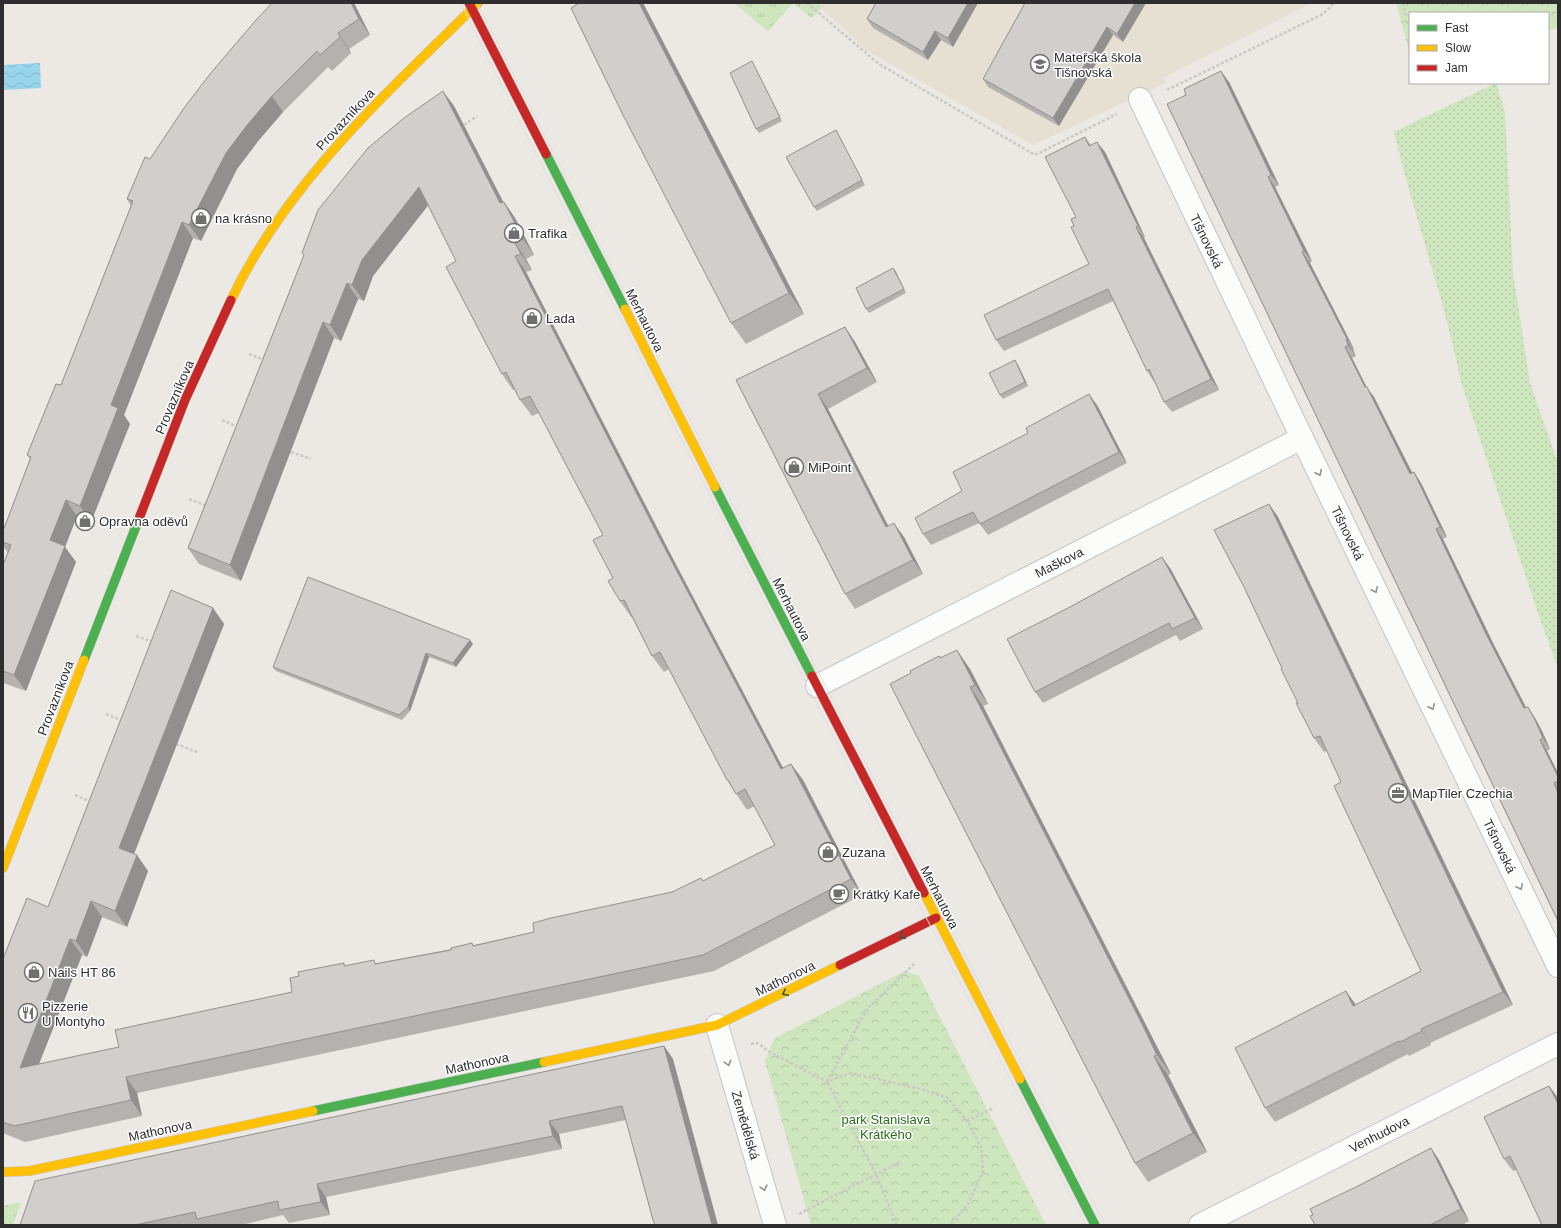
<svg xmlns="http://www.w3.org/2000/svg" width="1561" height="1228" viewBox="0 0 1561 1228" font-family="Helvetica,sans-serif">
<defs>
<pattern id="grass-tufts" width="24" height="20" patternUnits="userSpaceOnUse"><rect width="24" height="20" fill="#cee6be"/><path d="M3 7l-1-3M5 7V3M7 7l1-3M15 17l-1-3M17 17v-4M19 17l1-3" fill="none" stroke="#b1c6a4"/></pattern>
<pattern id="park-crowns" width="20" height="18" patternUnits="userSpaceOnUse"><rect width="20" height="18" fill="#cee6be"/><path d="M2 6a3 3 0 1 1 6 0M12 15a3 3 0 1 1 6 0" fill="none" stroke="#b1c6a4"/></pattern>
<pattern id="garden-dots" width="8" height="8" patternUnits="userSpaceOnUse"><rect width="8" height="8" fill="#cee6be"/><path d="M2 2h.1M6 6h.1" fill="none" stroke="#b1c6a4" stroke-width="1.8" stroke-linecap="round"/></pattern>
<pattern id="water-waves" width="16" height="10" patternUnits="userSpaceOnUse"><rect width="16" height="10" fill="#99d6ec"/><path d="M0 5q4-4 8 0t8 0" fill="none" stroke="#84b8cb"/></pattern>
</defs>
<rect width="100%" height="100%" fill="#ece8e4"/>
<path fill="#e6e0d3" d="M816 3H1312L1163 78 1166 83 1033 145 867 51Z"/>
<g fill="url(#grass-tufts)">
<path d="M734 3H816L822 8 812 18 793 3 768 31Z"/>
<path d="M21 1202 13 1225H3V1206Z"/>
</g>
<g fill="url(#park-crowns)">
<path d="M1396 3H1558V27L1548 31V13H1410V54Z"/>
<path d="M905 971 919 976 1046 1225H811L765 1061 775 1038Z"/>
</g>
<path fill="url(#garden-dots)" d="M1496 83 1505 112 1513 273 1530 383 1558 463V668L1541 622 1461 382C1444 298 1414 216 1394 132Z"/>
<path fill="url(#water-waves)" d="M40 63 41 88 3 90V65Z"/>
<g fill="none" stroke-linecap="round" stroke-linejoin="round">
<defs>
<g id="street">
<path d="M1140 99 1302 438 1558 966"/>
<path d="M817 686 1302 438"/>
<path d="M717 1025 775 1225"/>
<path d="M1200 1225 1558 1044"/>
</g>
<g id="fast">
<path d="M546 154 625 309"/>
<path d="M715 487 812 676"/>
<path d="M84 660 140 516"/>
<path d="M1020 1079 1095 1225"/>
<path d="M313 1111 544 1062"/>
</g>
<g id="slow">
<path d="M231 300C287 182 386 94 478 3"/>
<path d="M625 309 715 487"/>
<path d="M3 868 84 660"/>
<path d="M924 893 1020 1079"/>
<path d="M544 1062 717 1025 840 965"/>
<path d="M3 1172 29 1171 313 1111"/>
</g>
<g id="jam">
<path d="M469 3 546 154"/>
<path d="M140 516 185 400 231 300"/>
<path d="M812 676 924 893"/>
<path d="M840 965 936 918"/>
</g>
</defs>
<use href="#street" stroke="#c5c4c5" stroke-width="24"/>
<use href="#fast" stroke="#c5c4c5" stroke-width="10"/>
<use href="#slow" stroke="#c5c4c5" stroke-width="10"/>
<use href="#jam" stroke="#c5c4c5" stroke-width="10"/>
<g stroke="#c9c9c8" stroke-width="2.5" stroke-dasharray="3 2" stroke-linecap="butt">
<path d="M807 3 879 64 1035 155 1117 114"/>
<path d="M1403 3 1406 16"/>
<path d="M1167 90 1323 14 1334 3"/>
<path d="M464 125 477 116"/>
<path d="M249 354 264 360"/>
<path d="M222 420 238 427"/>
<path d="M291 452 311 459"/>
<path d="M189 499 207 506"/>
<path d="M136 636 153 642"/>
<path d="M106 714 123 721"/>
<path d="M176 744 197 752"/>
<path d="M75 795 91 802"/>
<path d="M751 1044 758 1043 768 1051 827 1082 850 1073 921 1089 948 1098 967 1121 981 1147 983 1171 968 1204 950 1225"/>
<path d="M967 1121 994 1108"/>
<path d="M799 1214 900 1162"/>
<path d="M897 1225 876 1174 827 1082 867 1009 914 964"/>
</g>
<use href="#street" stroke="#fcfcfb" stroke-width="22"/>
<use href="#fast" stroke="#4caf50" stroke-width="9"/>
<use href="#slow" stroke="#ffc107" stroke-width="9"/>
<use href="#jam" stroke="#c62828" stroke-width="9"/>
<g stroke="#dfdfe1" stroke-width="1">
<path d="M461 3C524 136 595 264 659 396L929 923 1086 1225"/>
<path d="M477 3 824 683 1105 1225"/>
</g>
</g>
<g fill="#b4b1af">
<path d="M354 3 370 35 349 49 351 53 332 71 328 67 283 112 259 140 237 169 201 241 193 238 124 415 130 424 91 522 77 516 65 547 76 562 26 691 3 683V565L8 553 3 546V531L30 459 27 455 61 385 131 206 127 199 150 159Z"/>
<path d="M643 3 804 314 746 344 731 323Z"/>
<path d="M876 3H978L953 47 941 40 928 60 873 28 867 19Z"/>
<path d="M1146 3 1123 42 1113 35 1059 126 988 87 983 79Z"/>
<path d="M752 61 782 121 759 133 756 129Z"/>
<path d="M1229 82 1279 185 1275 187 1312 261 1310 263 1354 349 1353 350 1356 356 1352 358 1367 388 1374 397 1412 473 1414 472 1421 483 1447 537 1443 539 1494 645 1526 708 1535 718 1542 731 1550 749 1547 751 1558 773V922L1167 104Z"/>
<path d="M454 106 503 202H504L515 218 534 255 526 259 532 270 526 272 671 555 783 768 791 764 803 780 862 895 714 971 137 1093 142 1116 25 1142 3 1133V959L48 907 213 608 224 624 134 854 148 871 127 927 102 917 87 957 82 955 39 1064 119 1047 292 992 346 966 377 963 474 945 534 932 672 892 703 881 775 845 755 806 747 810 727 780 669 669 664 672 652 656 632 617H631L620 601 613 578 603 535 539 413 532 416 520 400 515 389 513 390 502 374 456 261 428 205 373 276 364 301 358 299 341 341 334 338 241 581 199 564 188 548 304 256 302 253Z"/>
<path d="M836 130 838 134 865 185 817 211 814 207Z"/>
<path d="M1085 137 1091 145 1105 152 1145 237 1144 238 1219 390 1172 412 1164 402 1155 381 1154 382 1147 371 1113 301 1004 351 996 340 1089 264 1074 226 1076 217Z"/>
<path d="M893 268 896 272 906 293 869 313 866 309Z"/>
<path d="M845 327 855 342 877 382 828 409 888 526 904 537 923 574 855 609 845 594 736 380Z"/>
<path d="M1015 360 1018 365 1028 386 1003 399 1000 395Z"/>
<path d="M1097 405 1127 463 988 535 979 523 931 545 923 534 962 491Z"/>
<path d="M1269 504 1278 517 1513 1005 1430 1043 1431 1045 1409 1056 1408 1054 1275 1122 1265 1108 1356 1005 1421 971 1341 782 1327 751 1324 752 1314 738 1282 668Z"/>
<path d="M1170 568 1203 629 1180 641 1176 635 1043 703 1035 692Z"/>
<path d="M473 644 456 667 429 657 410 711 402 720 276 671 273 667Z"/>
<path d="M940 657 970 669 988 704 983 706 1154 1041 1171 1074 1168 1075 1207 1152 1148 1182 1135 1163Z"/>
<path d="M664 1046 673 1059 626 1120 559 1134 562 1149 326 1197 330 1215 289 1223 283 1215 241 1225H20Z"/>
<path d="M1549 1086 1558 1098V1225L1516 1170 1513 1171 1504 1159Z"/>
<path d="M1431 1148 1439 1160 1469 1221 1462 1225H1315L1313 1215 1360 1185Z"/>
</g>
<g fill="#92908e">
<path d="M351 3H354L370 35 359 19Z"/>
<path d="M639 3H643L804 314 789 293Z"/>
<path d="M968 3H978L953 47 948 38Z"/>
<path d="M1135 3H1146L1123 42 1117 34Z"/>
<path d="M1107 27 1113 35 1059 126 1053 118Z"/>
<path d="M935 31 941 40 928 60 923 52Z"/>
<path d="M338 33 349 49 351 53 340 37Z"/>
<path d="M1221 71 1229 82 1279 185 1271 175Z"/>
<path d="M443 91 454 106 512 219 500 203Z"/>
<path d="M272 96 283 112 259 140 237 169 201 241 189 225 226 153 248 124Z"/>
<path d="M1097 142 1105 152 1145 237 1138 226Z"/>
<path d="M1268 177 1275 187 1312 261 1304 251Z"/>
<path d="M419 187 430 203 373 276 364 301 352 285 362 260Z"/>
<path d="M504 202 515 218 534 255 523 239Z"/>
<path d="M182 222 193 238 124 415 130 424 91 522 80 506 111 405Z"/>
<path d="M1136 227 1144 238 1219 390 1211 379Z"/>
<path d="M515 243 526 259 532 270 521 254Z"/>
<path d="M1302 252 1310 263 1354 349 1347 339Z"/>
<path d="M515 256 526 272 671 555 792 785 781 769 660 539Z"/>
<path d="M893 268 896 272 906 293 904 289Z"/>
<path d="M347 283 358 299 341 341 330 325Z"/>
<path d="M323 322 334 338 241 581 230 565Z"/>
<path d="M845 327 855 342 877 382 867 368Z"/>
<path d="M1346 339 1353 350 1356 356 1348 345Z"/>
<path d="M1345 347 1352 358 1367 388 1374 397 1418 484 1410 474 1365 387Z"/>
<path d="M1015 360 1018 365 1028 386 1025 382Z"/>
<path d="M818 394 828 409 896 541 886 527Z"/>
<path d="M1089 394 1097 405 1127 463 1119 452Z"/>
<path d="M1414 472 1421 483 1447 537 1440 527Z"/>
<path d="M66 500 77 516 65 547 76 562 26 691 14 675 50 540Z"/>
<path d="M1269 504 1278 517 1513 1005 1503 992Z"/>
<path d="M894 523 904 537 923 574 913 560Z"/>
<path d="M1436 529 1443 539 1494 645 1532 719 1524 708 1486 634Z"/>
<path d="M1162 557 1170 568 1203 629 1195 618Z"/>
<path d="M213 608 224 624 130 864 119 848Z"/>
<path d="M470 640 473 644 456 667 453 663Z"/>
<path d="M957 650 970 669 988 704 975 685Z"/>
<path d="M426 653 429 657 410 711 408 707Z"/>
<path d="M970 687 983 706 1171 1074 1157 1055Z"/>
<path d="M1528 707 1535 718 1542 731 1550 749 1543 738Z"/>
<path d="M1540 740 1547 751 1558 773V777Z"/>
<path d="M791 764 803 780 862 895 851 879Z"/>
<path d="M137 855 148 871 127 927 115 911Z"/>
<path d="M91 901 102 917 87 957 76 941Z"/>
<path d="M70 939 82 955 31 1084 20 1068Z"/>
<path d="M1346 991 1356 1005 1353 1006Z"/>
<path d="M1421 1029 1430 1043 1431 1045 1422 1031Z"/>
<path d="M664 1046 673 1059 718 1225H712Z"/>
<path d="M1154 1056 1168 1075 1207 1152 1193 1133Z"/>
<path d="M126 1077 137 1093 142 1116 131 1100Z"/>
<path d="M1549 1086 1558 1098V1104Z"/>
<path d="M549 1121 559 1134 562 1149 553 1136Z"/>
<path d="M1431 1148 1439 1160 1469 1221 1461 1209Z"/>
<path d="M317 1184 326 1197 330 1215 321 1202Z"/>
</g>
<g fill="#d1cecb" stroke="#92908e">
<path d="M272 3H351L359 19 338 33 340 37 320 55 317 51 272 96 248 124 226 153 189 225 182 222 111 405 118 408 80 506 66 500 50 540 65 546 14 675 3 671V565L11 545 3 542V531L31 457 27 455 56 384 61 385 133 201 127 199 145 157 150 159 184 108 210 74 256 20Z"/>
<path d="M579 3H639L789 293 731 323 623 115 571 8Z"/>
<path d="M876 3H968L948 38 935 31 923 52 867 19Z"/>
<path d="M1025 3H1135L1117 34 1107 27 1053 118 983 79Z"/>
<path d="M752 61 780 117 756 129 730 73Z"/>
<path d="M1221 71 1271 175 1268 177 1304 251 1302 252 1347 339H1346L1348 345 1345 347 1365 387H1367L1410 474 1414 472 1440 527 1436 529 1486 634 1524 708 1528 707 1535 720 1543 738 1540 740 1558 777V781L1554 783 1558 793V921L1167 104 1186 95 1184 89Z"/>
<path d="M443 91 500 203 504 202 523 239 515 243 521 254 515 256 660 539 781 769 791 764 851 879 703 955 126 1077 131 1100 14 1126 3 1122V959L27 898 48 907 171 590 213 608 119 848 137 855 115 911 91 901 76 941 70 939 20 1068 119 1047 115 1030 292 992 290 978 299 976 298 972 344 963V966L374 960 375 964 451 950V948L472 943 473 946 534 932 533 923 551 918 672 892 701 878 703 881 775 845 745 789 736 794 728 780H727L660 652 652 656 624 600 620 601 608 581 613 578 593 540 603 535 530 396 520 400 506 372 502 374 446 267 456 261 419 187 362 260 352 285 347 283 330 325 323 322 230 565 188 548 304 255 302 253 318 210 368 148 404 118Z"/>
<path d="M836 130 862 180 814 207 786 157Z"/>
<path d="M1085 137 1089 146 1097 142 1138 226 1136 227 1211 379 1164 402 1149 369 1147 371 1108 289 996 340 984 315 1089 264 1071 227 1074 226 1071 219 1076 217 1045 157Z"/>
<path d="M893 268 904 289 866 309 856 288Z"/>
<path d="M845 327 867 368 818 394 886 527 894 523 913 560 845 594 736 380Z"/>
<path d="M1015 360 1025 382 1000 395 989 373Z"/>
<path d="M1089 394 1119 452 980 524 973 512 923 534 915 518 962 491 953 472 1028 433 1026 428Z"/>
<path d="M1269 504 1503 992 1421 1029 1422 1031 1400 1042 1399 1041 1265 1108 1235 1048 1346 991 1353 1006 1421 971 1334 786 1341 782 1320 736 1314 738 1296 703H1298L1281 669 1282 668 1244 587 1214 530Z"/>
<path d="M1162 557 1195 618 1172 629 1169 623 1035 692 1007 639 1068 608Z"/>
<path d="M308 577 470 640 453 663 426 653 408 707 399 715 273 667Z"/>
<path d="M957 650 975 685 970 687 1141 1022 1157 1055 1154 1056 1193 1133 1135 1163 890 684 911 673 910 671 939 656 940 658Z"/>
<path d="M664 1046 712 1225H655L653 1220 622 1106 549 1121 553 1136 317 1184 321 1202 279 1210 278 1201 197 1219 195 1212 135 1225H20L35 1181Z"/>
<path d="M1549 1086 1558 1104V1225H1542L1510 1156 1504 1159 1484 1117Z"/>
<path d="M1431 1148 1461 1209 1430 1225H1315L1310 1216 1313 1215 1310 1209 1360 1185Z"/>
</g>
<defs><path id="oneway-chevron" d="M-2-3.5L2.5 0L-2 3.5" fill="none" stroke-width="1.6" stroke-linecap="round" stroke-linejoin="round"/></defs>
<g stroke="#959594">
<use href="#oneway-chevron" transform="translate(1319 473) rotate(64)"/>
<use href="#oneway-chevron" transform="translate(1375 590) rotate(64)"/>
<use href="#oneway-chevron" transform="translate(1432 707) rotate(64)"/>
<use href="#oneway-chevron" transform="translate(1520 887) rotate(64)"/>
<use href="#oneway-chevron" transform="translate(728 1063) rotate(74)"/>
<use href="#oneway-chevron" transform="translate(764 1188) rotate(74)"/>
</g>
<g stroke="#385b3a">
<use href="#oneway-chevron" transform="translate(902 936) rotate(154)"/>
<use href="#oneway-chevron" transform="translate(785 993) rotate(154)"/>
</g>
<defs>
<symbol id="school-ring" viewBox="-11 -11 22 22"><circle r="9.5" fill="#fff" stroke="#706f6e" stroke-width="1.5"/><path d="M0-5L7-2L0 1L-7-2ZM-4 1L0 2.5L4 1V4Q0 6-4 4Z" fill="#706f6e"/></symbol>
<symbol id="shop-ring" viewBox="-11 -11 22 22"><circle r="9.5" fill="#fff" stroke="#706f6e" stroke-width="1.5"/><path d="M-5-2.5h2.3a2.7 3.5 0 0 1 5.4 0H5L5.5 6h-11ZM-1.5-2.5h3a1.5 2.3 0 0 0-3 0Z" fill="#706f6e"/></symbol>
<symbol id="office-ring" viewBox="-11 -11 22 22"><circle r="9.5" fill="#fff" stroke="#706f6e" stroke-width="1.5"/><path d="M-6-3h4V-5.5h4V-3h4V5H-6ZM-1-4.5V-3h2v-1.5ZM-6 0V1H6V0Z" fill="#706f6e"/></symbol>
<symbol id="cafe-ring" viewBox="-11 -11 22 22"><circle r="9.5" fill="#fff" stroke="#706f6e" stroke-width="1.5"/><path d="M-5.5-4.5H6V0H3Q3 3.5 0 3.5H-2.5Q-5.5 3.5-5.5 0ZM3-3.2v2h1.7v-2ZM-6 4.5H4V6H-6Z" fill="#706f6e"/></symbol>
<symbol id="restaurant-ring" viewBox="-11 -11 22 22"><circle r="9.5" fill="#fff" stroke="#706f6e" stroke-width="1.5"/><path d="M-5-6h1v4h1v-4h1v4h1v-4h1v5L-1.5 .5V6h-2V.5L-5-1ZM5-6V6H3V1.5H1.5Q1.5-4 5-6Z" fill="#706f6e"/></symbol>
</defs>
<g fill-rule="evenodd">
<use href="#school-ring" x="1029" y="53" width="22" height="22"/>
<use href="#shop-ring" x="190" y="207" width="22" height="22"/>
<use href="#shop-ring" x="503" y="222" width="22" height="22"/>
<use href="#shop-ring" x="521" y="307" width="22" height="22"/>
<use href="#shop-ring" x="783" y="456" width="22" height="22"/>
<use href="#shop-ring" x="74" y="510" width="22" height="22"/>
<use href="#office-ring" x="1387" y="782" width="22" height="22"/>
<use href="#shop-ring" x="817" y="841" width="22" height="22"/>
<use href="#cafe-ring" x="828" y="883" width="22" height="22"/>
<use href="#shop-ring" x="23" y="961" width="22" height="22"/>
<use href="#restaurant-ring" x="17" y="1002" width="22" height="22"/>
</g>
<g text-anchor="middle" stroke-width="3" stroke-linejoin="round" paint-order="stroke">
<g font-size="13" fill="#2e2e2e" stroke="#fff" text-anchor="start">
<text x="1054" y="62">Mateřská škola<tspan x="1054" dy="15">Tišnovská</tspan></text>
<text x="215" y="223">na krásno</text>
<text x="528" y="238">Trafika</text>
<text x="546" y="323">Lada</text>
<text x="808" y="472">MiPoint</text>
<text x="99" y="526">Opravna oděvů</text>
<text x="1412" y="798">MapTiler Czechia</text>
<text x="842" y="857">Zuzana</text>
<text x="853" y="899">Krátký Kafe</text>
<text x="48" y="977">Nails HT 86</text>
<text x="42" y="1011">Pizzerie<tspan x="42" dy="15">U Montyho</tspan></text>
</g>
<g font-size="13" fill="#2e2e2e" stroke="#fff">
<text transform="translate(345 119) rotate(-47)" y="5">Provazníkova</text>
<text transform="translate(1207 241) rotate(64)" y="5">Tišnovská</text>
<text transform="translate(645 320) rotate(63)" y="5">Merhautova</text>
<text transform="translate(174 397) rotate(-67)" y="5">Provazníkova</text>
<text transform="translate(1348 533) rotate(64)" y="5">Tišnovská</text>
<text transform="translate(1059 562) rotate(-27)" y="5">Maškova</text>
<text transform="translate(792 609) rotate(63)" y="5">Merhautova</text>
<text transform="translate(55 698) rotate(-69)" y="5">Provazníkova</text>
<text transform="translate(1500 846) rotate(64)" y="5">Tišnovská</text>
<text transform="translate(940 897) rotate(63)" y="5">Merhautova</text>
<text transform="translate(785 978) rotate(-26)" y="5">Mathonova</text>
<text transform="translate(477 1063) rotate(-12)" y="5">Mathonova</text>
<text transform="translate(746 1125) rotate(74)" y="5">Zemědělská</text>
<text transform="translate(160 1130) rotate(-12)" y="5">Mathonova</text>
<text transform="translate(1379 1134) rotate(-27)" y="5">Venhudova</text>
</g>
<g font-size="13" fill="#2c6e1b" stroke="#fff">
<text x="886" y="1124">park Stanislava<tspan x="886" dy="15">Krátkého</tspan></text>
</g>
</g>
<rect width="1561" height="1228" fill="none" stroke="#2e2e2e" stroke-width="8"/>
<rect x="1409" y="12" width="140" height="72" fill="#ffffff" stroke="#ababab"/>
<rect x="1417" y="25" width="20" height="6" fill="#4caf50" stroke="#ababab"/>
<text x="1445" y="32" font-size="12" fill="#2e2e2e">Fast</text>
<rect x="1417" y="45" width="20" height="6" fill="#ffc107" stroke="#ababab"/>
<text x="1445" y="52" font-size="12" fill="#2e2e2e">Slow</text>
<rect x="1417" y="65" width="20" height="6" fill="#c62828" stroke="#ababab"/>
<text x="1445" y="72" font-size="12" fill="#2e2e2e">Jam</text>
</svg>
